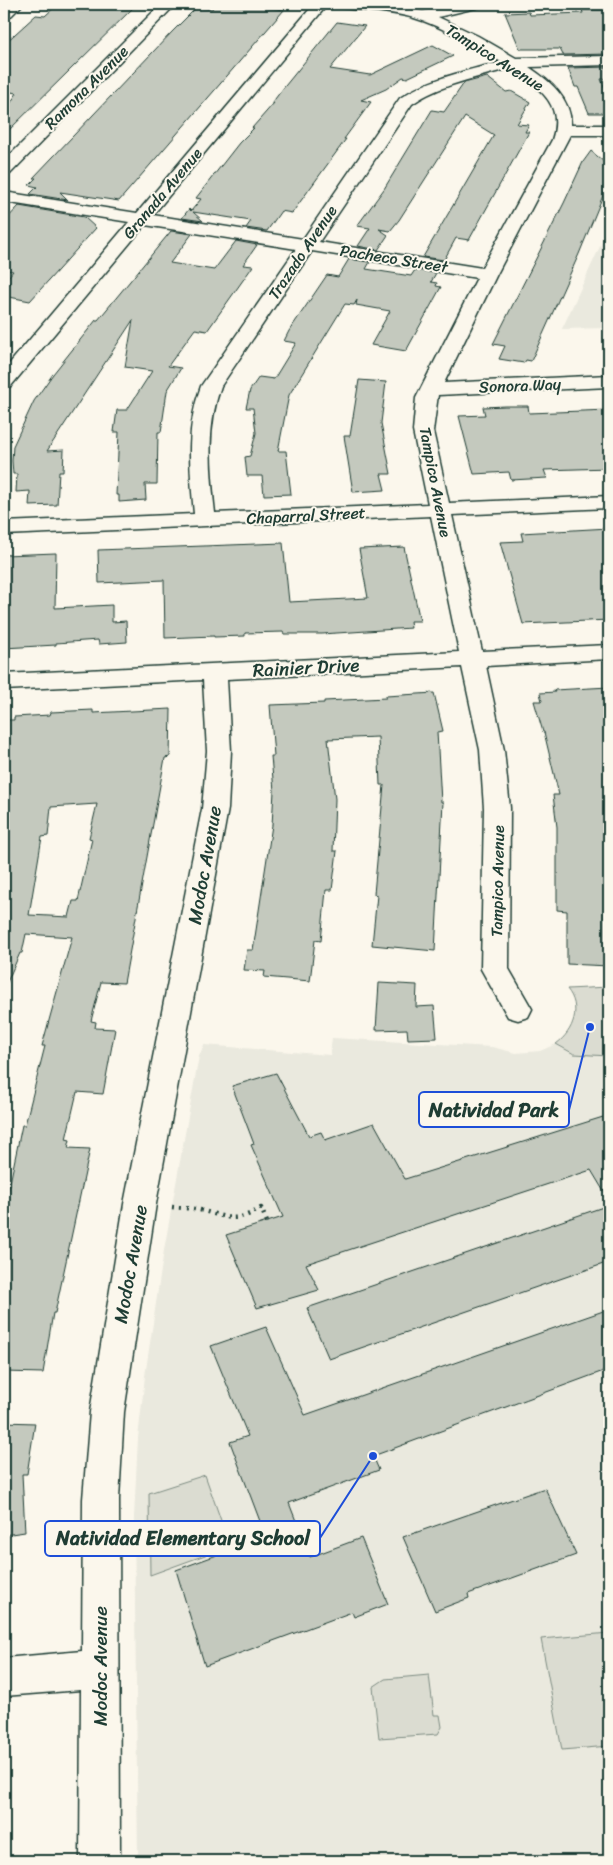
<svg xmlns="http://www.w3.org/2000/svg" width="613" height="1865" viewBox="0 0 613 1865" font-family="Sriracha,sans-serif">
<rect width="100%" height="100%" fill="#fbf7ec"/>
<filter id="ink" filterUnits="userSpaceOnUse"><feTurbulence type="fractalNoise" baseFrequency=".02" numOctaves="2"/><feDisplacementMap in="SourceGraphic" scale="10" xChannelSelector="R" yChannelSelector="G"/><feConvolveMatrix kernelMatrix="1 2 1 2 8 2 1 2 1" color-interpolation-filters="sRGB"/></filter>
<g filter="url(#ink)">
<g fill="#eae9de">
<path d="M609 227V328L562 329Z"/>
<path d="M332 1038 492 1047 516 1053 540 1051 556 1044 574 1054 609 1056V1858L572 1861H138L134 1517 138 1438 145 1376 164 1250 199 1056 204 1045 330 1055Z"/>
</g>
<g fill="#dbdcd1" stroke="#7d8c82">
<path d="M609 987V1056L574 1054 556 1044C574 1031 582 1007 567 989Z"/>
<path d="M205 1475 230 1546 150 1575 149 1493Z"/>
<path d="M609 1633V1746L562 1750 541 1639Z"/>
<path d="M429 1675 434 1715H440L442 1727 438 1734 379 1738 373 1687 385 1679Z"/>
</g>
<g fill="#c4c9be" stroke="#1f3d34" fill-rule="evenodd">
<path d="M58 4H137L4 135V113L17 93 4 91V44L36 15 45 16Z"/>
<path d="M214 4H266L263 7 284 10 119 201 60 192 68 200 30 194 37 187 29 185 36 178H33L172 32 197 7 212 9Z"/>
<path d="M582 10H609V54L563 55 560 49H520L505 13 529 12 530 15 583 13Z"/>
<path d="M337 22 365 26 330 69 370 75 433 45 453 56 407 78 403 77 386 89 361 100 371 102 344 139H346L292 213 281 211 267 231 246 228 251 221 193 212 203 221 182 218 189 209 191 211 201 199 196 198 239 143 254 128H252L274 103H272L281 91Z"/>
<path d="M609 67V79H601L609 99V113H589L578 87H575L568 68Z"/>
<path d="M487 77 506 92 511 91 530 102 517 124 529 125 525 132H529L469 240 456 238 444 260 423 257 494 135 465 117 399 220 390 231 379 229 388 235 378 250 358 246 370 228 357 226 384 189 432 110 444 112 464 83Z"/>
<path d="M591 151 609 166V181L579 254 531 361 526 360 524 363 499 359 505 346 493 344 564 203 583 162Z"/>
<path d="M19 206 84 217 96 228 30 301 4 296V290L10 283 4 282 13 271 4 270V222Z"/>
<path d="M171 231 192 234 170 263 214 270 236 241 257 245 243 265 253 266 207 331 195 329 168 366 181 368 167 391 161 432H158L157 484H145L146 500 119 502V495H116L119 432H114L117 410H127L152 371 125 367 133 320 47 451 64 450 63 472H59L57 505 29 506 30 491 16 492 17 474H13L12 461 13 446 34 401 53 374 96 320H98Z"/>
<path d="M349 259 370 262 366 269 411 276 415 270 436 273 431 282 437 283 436 286 441 287 406 351 371 345 390 311 356 305 357 300 354 305 345 304 289 395 278 451H286L291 494 264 495 262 476H247L245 457 250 456 256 433 253 408H246L250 390 259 377 274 379 296 343 284 341 289 331 327 275 338 277Z"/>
<path d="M359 380 386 382 381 423 391 474H381L385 490 353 492 344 436H350Z"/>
<path d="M505 406H528L529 413 609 410V468L544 470 547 478 511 480 509 472 474 474 459 416 485 415 483 407Z"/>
<path d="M609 528V620L523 624 500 542 523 541 521 533Z"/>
<path d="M283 543 289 602 368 598 359 549 404 547 420 621H410L411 628 322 634H284L283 632 245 633V636L214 637V636L165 638 164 580 99 583 98 550Z"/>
<path d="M56 553 55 608 112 605V622L126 621 127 642 99 644 98 640 56 643V645L4 648V555Z"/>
<path d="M609 687V966L567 964V911L557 910V827L553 795H559L544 732H543L534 701H542L540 693 555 692 554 690Z"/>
<path d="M434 693 443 731 437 732 441 802H443L435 951 372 945 377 895 374 894 384 785H380L378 737 328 739 335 799 333 851H337L332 890H326L321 941 315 940 310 981 264 977 265 971 244 970 247 950H253L272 825 274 791 271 756H274L270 705 324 703V701L386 698V696Z"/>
<path d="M171 709 170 757 165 758 124 983 101 982 91 1021 96 1022 95 1028 115 1029 103 1094 77 1092 66 1139 70 1140 68 1148 90 1149 55 1313H53L43 1373 4 1372V1212L22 1125H25L45 1046H42L72 937 26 934 22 953H20L4 989V720H14V717L50 715 51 712 93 710V713ZM97 804 89 838 92 839 78 901H73L69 917 29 915 42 837 48 836 51 807Z"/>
<path d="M379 983 417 985 416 1007 434 1006 437 1038 408 1039 407 1029 376 1030Z"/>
<path d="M276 1073 309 1136 321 1132 325 1140 374 1123 405 1179 603 1117 609 1128V1200L591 1170 306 1264 319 1290 257 1308 226 1235 283 1217 251 1145 254 1144 232 1086Z"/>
<path d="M609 1205V1262L329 1359 307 1308Z"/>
<path d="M609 1309V1369L373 1456 379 1470 289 1503 310 1557 361 1538 388 1604 354 1617 352 1612 205 1666 176 1570 266 1537 230 1442 248 1436 211 1346 266 1327 305 1415Z"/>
<path d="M4 1422 35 1423 27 1474H22L25 1532 4 1535Z"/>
<path d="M545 1488 576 1555 468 1594 469 1598 435 1611 403 1537Z"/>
</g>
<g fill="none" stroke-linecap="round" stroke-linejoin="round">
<defs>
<g id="minor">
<path d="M8 4H23L9 18 4 19V8Z"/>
<path d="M161 4H176L10 174 4 175V161Z"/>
<path d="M314 4H328L153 215 303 239 400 98C430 78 466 71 501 62 473 45 444 27 414 18 391 11 367 11 344 8L339 7 337 4H383L423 11 457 4H482L480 7 438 17 478 36 516 58 609 56V65L529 67C550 81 571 98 571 125H609V135H570L497 274 444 383 609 375V387L438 395 433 431 449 503 609 496V508L452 515 482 651 609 645V659L486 666 504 750 510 808 509 969 532 1009 528 1017 518 1020 508 1017 481 969 484 808 480 750 462 667 227 679 231 751 228 809 156 1204 124 1412 119 1499 120 1861H80L81 1690 4 1696V1658L82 1651 83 1499 90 1412 124 1204 202 809 207 751 203 680 4 690V674L459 652 431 516 4 535V522L194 514C190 470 185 429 201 386L296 249 145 225 11 386 4 388V370L129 222 4 202V192L137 213ZM511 68C537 87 565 103 552 140L482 268 319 242 412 104C441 84 477 78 511 68ZM312 251 477 278 416 398 413 431 428 504 215 513C210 469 206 428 221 386Z"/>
</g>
</defs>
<use href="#minor" stroke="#1f3d34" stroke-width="3"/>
<path stroke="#1f3d34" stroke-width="4.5" stroke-dasharray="2 5" stroke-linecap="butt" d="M172 1207C181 1208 191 1208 200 1210 228 1217 234 1224 261 1208L267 1222"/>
<use href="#minor" fill="#fbf7ec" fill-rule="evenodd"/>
</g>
</g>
<g text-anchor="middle" stroke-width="4" stroke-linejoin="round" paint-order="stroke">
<g font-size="16" fill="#1f3d34" stroke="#fbf7ec">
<text transform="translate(495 57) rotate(32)" y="6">Tampico Avenue</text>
<text transform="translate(86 87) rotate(-45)" y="6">Ramona Avenue</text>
<text transform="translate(162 193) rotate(-50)" y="6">Granada Avenue</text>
<text transform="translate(302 252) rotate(-56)" y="6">Trazado Avenue</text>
<text transform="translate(394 258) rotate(9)" y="6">Pacheco Street</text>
<text transform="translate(520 385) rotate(-2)" y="6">Sonora Way</text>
<text transform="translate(436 482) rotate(79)" y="6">Tampico Avenue</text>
<text transform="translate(306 515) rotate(-3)" y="6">Chaparral Street</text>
<text transform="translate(497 881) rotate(-89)" y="6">Tampico Avenue</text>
</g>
<g font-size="19" fill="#1f3d34" stroke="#fbf7ec">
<text transform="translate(306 667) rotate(-3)" y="7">Rainier Drive</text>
<text transform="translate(204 865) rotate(-80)" y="7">Modoc Avenue</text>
<text transform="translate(130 1264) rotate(-80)" y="7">Modoc Avenue</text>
<text transform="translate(100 1666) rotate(-90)" y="7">Modoc Avenue</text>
</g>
</g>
<path fill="none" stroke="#1d4ed8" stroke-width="2" d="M590 1027L569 1110M373 1456L320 1538"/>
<g fill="#1d4ed8" stroke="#fbf7ec" stroke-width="2">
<circle cx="590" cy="1027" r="5"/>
<circle cx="373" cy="1456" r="5"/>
</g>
<g fill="#fbf7ec" stroke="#1d4ed8" stroke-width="2">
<rect x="419" y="1092" width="150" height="35" rx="5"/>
<rect x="45" y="1521" width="275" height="35" rx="5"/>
</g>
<g font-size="20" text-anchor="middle" font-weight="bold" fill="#1f3d34">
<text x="494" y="1117">Natividad Park</text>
<text x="183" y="1545">Natividad Elementary School</text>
</g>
<rect width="613" height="1865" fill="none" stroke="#fbf7ec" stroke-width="20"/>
<rect x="10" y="10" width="593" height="1845" fill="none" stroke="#1f3d34" stroke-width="2" filter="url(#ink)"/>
</svg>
